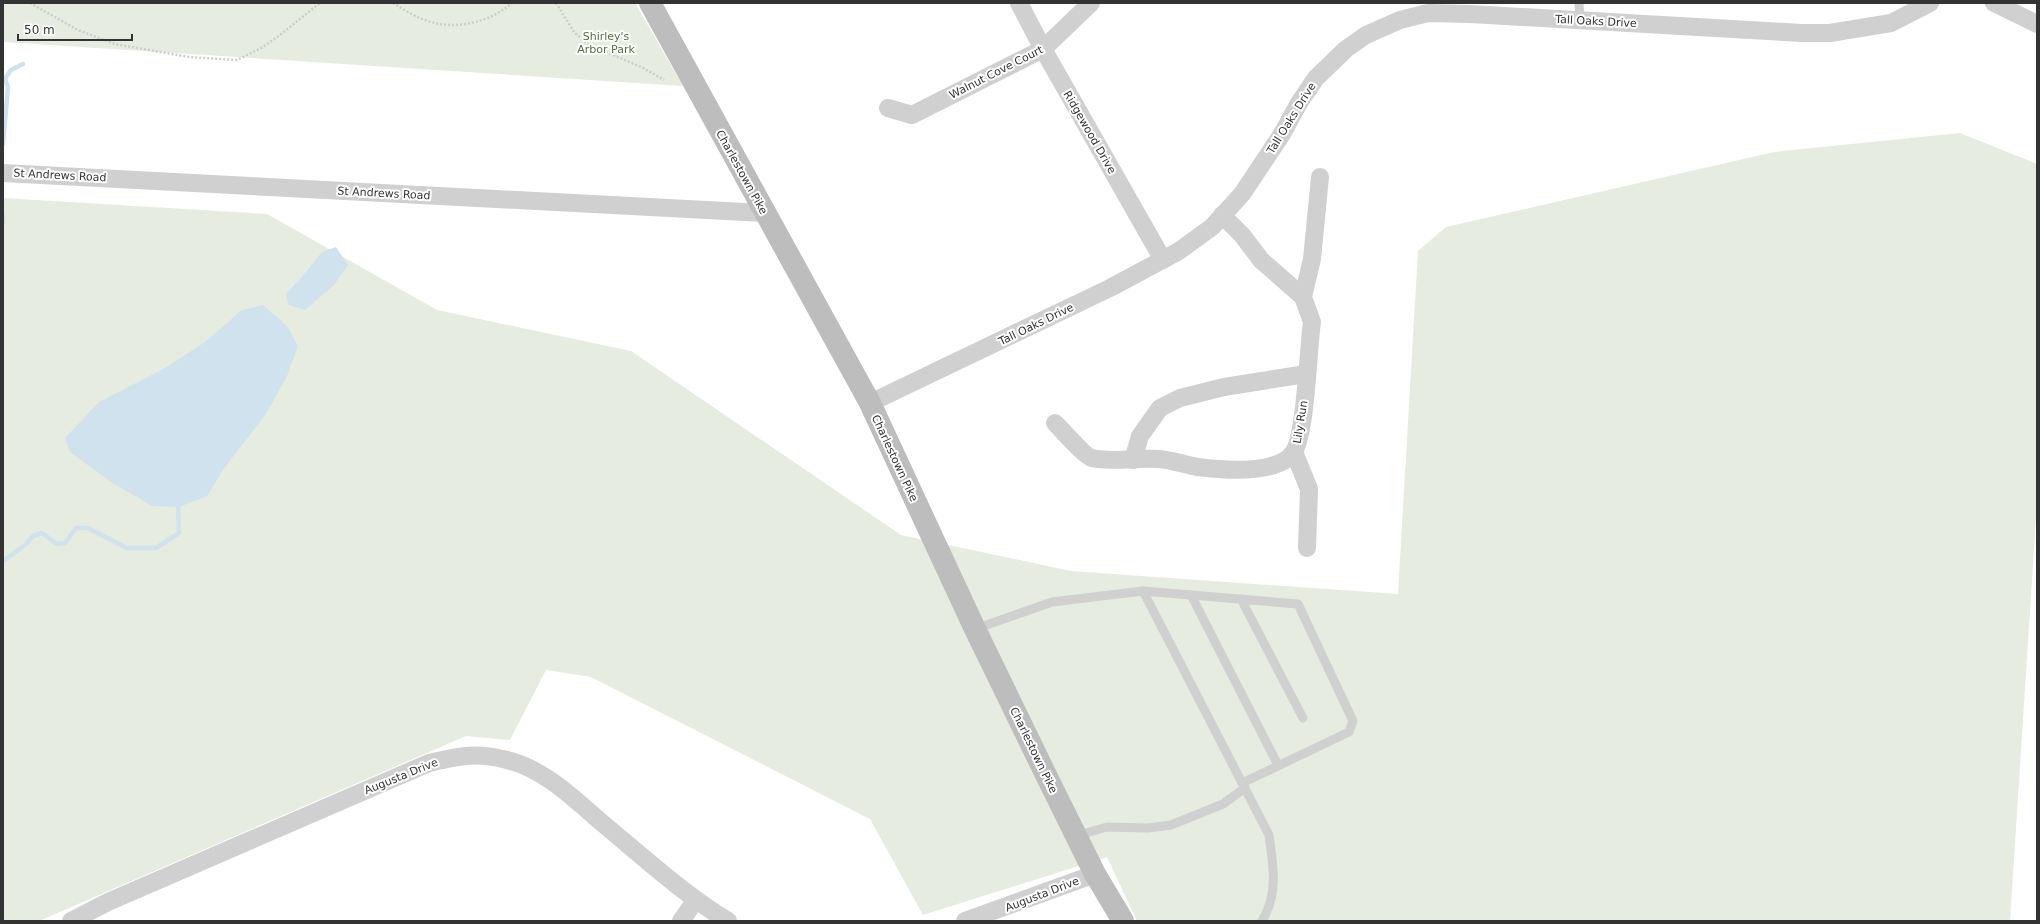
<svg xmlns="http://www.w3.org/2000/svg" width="2040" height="924" viewBox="0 0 2040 924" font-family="'DejaVu Sans',sans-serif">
<rect width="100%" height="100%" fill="#fff"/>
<g fill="#e6ecdf">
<path d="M3 3H635L683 86 3 42Z"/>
<path d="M1960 133 2037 164V502L2010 921H1137L1107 857 923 915 870 819 591 677 546 670 510 740 466 736 39 921H3V198L267 214 437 310 631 351 901 535 1071 571 1398 594 1418 251 1446 227 1774 152Z"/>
</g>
<g fill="#cfe2ee">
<path d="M336 247 348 265 334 285 305 310 289 305 286 294 301 278 322 252Z"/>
<path d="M263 305 287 326 298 346 287 376 266 414 225 467 207 496 179 507 152 506 111 482 70 452 65 438 99 402 165 368 205 342 242 310Z"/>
</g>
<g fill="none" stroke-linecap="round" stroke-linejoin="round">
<g stroke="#cfe2ee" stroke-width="4.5">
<path d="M3 144 8 87 5 79 11 70 23 64"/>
<path d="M3 216V223"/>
<path d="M3 561 25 545 33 536 42 533 57 544 65 543 76 528H88L127 548H156L179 533 178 502"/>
</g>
<g stroke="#cdcdcd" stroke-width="2.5" stroke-dasharray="2 2" stroke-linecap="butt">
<path d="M30 3 78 30 115 44 189 57 237 60 261 48 280 35 320 3"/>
<path d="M393 3C406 11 420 20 435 23 460 29 492 21 512 3"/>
<path d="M556 3 574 32 588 44 643 68 664 80"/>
</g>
<g stroke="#d0d0d0" stroke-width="9">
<path d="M1579 3 1580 19"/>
<path d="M1143 591 1269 835C1273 865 1279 893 1262 921"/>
<path d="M1191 595 1278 765"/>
<path d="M1241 599 1303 718"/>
<path d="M975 629 1052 602 1143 591 1298 604 1353 721 1349 732 1242 783"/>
<path d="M1076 836 1107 827 1148 828 1171 825 1223 804 1245 788"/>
</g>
<g stroke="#d0d0d0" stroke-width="18">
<path d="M1019 3 1043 49 1163 260"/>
<path d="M1994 3 2037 24"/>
<path d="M888 108 912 115 1043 49 1091 3"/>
<path d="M3 173 764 213"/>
<path d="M1303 297 1312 259 1320 177"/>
<path d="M870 403 1110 288 1179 251 1212 227 1242 194 1282 134 1299 103 1316 78 1346 49 1366 35 1400 20 1428 13 1470 14 1802 33H1830L1891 23 1930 3"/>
<path d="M1055 423C1061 429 1086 457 1092 458 1115 463 1137 457 1159 459 1172 460 1185 465 1198 467 1222 470 1277 475 1293 453 1306 437 1308 348 1312 322L1303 297 1261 260 1242 235 1222 215"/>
<path d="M1294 452 1309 489 1307 548"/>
<path d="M1133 460 1140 436 1160 408 1180 398 1224 387 1306 374"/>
<path d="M71 921 108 902 429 763C460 756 476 752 507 760 544 769 573 798 601 822 642 856 682 893 728 921"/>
<path d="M681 921 695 901"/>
<path d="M965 921 1095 874"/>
</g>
<path stroke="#bdbdbd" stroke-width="22" d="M650 3 870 403 975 629 1046 775 1095 874 1123 921"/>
</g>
<g text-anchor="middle" stroke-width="4" stroke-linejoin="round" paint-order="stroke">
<g font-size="11" fill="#333" stroke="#fff">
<text transform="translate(1596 21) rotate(3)" y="4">Tall Oaks Drive</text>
<text transform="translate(996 72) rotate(-27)" y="4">Walnut Cove Court</text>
<text transform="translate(1291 118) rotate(-58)" y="4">Tall Oaks Drive</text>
<text transform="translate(1090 132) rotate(60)" y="4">Ridgewood Drive</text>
<text transform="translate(742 172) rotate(61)" y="4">Charlestown Pike</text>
<text transform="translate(60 175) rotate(3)" y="4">St Andrews Road</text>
<text transform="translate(384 193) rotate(3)" y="4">St Andrews Road</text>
<text transform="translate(1036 324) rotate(-26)" y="4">Tall Oaks Drive</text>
<text transform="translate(1300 422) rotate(-81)" y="4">Lily Run</text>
<text transform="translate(895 458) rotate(65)" y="4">Charlestown Pike</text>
<text transform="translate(1034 750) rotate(64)" y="4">Charlestown Pike</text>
<text transform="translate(401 776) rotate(-22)" y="4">Augusta Drive</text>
<text transform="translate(1042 894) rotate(-21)" y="4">Augusta Drive</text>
</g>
<g font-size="11" fill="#56703f" stroke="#fff">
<text x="606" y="40">Shirley's<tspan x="606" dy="13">Arbor Park</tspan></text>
</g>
</g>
<rect width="2040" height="924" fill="none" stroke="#333333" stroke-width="8"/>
<path d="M18 34v6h114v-6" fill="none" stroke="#333333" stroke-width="2"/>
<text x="24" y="34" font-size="12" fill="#333333" stroke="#ffffff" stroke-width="3" paint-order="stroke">50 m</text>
</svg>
